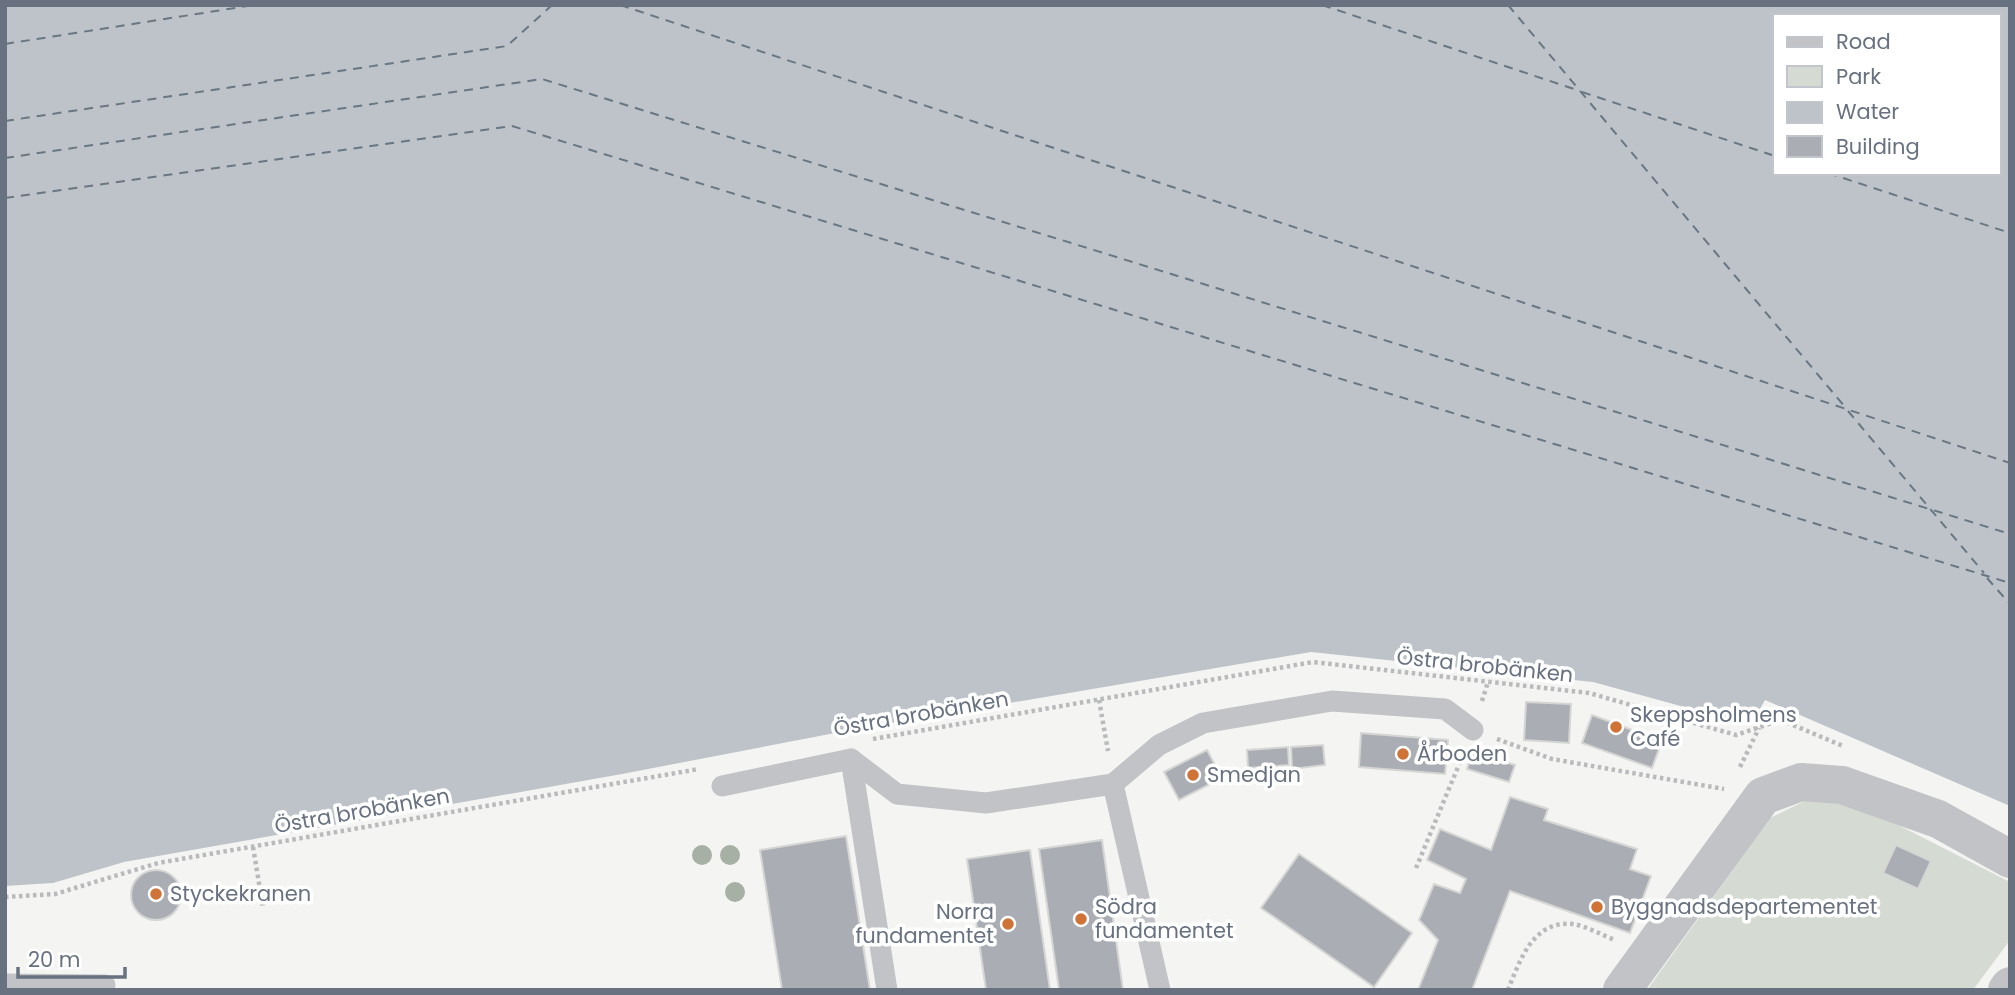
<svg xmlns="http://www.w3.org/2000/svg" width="2015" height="995" viewBox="0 0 2015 995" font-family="Poppins,sans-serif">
<rect width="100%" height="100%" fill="#f4f5f2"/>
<path fill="#d5dbd3" d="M1807 800 1861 806 2010 882V940L1973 990H1647L1770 818Z"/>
<path fill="#bdc3c9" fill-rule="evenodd" d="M5 5H2010V806L1765 700 1755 718 1739 722 1593 682 1311 652 856 729 622 774 124 862 53 883 5 886ZM1775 16H1999V173H1775Z"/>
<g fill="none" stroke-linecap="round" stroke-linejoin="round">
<g stroke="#687783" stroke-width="2" stroke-dasharray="9 7" stroke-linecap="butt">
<path d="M620 5 2010 463"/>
<path d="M1322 5 1577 90"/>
<path d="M1508 5 1845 407"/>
<path d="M5 44 254 5"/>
<path d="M1582 92 1775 156"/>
<path d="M5 121 507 46 552 5"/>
<path d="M5 158 542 79 2010 534"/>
<path d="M1828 173 2010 233"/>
<path d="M5 198 512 126 2010 583"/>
<path d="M1848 411 1984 573"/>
<path d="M1987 578 2010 604"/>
</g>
</g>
<g fill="#aaaeb4" stroke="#d6d6d4" stroke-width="2">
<path d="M1526 702 1571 704 1569 743 1524 740Z"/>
<path d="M1592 715 1662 741 1652 768 1582 743Z"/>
<path d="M1361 733 1448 740 1445 774 1359 767Z"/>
<path d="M1323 745 1325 765 1292 769 1291 747Z"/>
<path d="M1288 747 1289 765 1248 768 1247 750Z"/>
<path d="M1207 750 1222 778 1179 800 1164 772Z"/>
<path d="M1472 752 1515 765 1509 782 1467 769Z"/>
<path d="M1510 797 1548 809 1544 820 1637 849 1630 869 1651 876 1630 933 1510 891 1472 990H1418L1438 940 1419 920 1434 884 1460 893 1466 879 1427 860 1440 829 1491 850Z"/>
<path d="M846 836 870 990H782L760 850Z"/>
<path d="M1102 840 1123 990H1059L1039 849Z"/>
<path d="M1896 845 1931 861 1918 889 1883 873Z"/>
<path d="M1030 850 1050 990H986L967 859Z"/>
<path d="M1299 854 1412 933 1374 987 1261 908Z"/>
<circle cx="156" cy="895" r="25"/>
</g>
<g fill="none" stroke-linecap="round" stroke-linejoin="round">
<g stroke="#b8babc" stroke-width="4.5" stroke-dasharray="3.5 3.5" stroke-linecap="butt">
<path d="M1099 700 1108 751"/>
<path d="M1482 701 1488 682"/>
<path d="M873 739 1313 662 1589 693 1736 735 1781 720 1843 746"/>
<path d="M1497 739 1552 759 1724 789"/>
<path d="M1740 767 1759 728"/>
<path d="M253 847 263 907"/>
<path d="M1416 868 1463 755"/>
<path d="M5 897 55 894 158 863 699 769"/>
<path d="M1508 990C1520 960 1533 920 1573 924 1586 926 1602 935 1615 940"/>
</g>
<g stroke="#c1c3c6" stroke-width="21">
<path d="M851 759 887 990"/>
<path d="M1113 784 1159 745 1203 723 1332 701 1445 709 1473 730"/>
<path d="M1113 784 1160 990"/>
<path d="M722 786 851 759 897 794 986 803 1113 784"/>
<path d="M5 984 105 985"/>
</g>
<g stroke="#c1c3c6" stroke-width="38">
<path d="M1622 990 1763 796 1801 782 1842 785 1938 819 2010 859"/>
<path d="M2007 990 2010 986"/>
</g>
</g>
<g fill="#a6b0a4">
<circle cx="702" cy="855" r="10"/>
<circle cx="730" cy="855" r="10"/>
<circle cx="735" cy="892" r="10"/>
</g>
<g fill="#d07337" stroke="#fff" stroke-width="2.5">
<circle cx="1616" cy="727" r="7"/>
<circle cx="1403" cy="754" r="7"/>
<circle cx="1193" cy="775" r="7"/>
<circle cx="156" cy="894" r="7"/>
<circle cx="1597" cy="907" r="7"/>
<circle cx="1081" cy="919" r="7"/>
<circle cx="1008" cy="924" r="7"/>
</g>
<g text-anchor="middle" stroke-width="7" stroke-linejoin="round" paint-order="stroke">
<g font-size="21" fill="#67717f" stroke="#fff">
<text transform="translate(1485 666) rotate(6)" y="7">Östra brobänken</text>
<text transform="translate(921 714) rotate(-10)" y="7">Östra brobänken</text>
<text transform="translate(362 811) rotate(-10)" y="7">Östra brobänken</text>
</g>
<g font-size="21" fill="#67717f" stroke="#fff" text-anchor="start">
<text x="1630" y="722">Skeppsholmens<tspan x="1630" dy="24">Café</tspan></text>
<text x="1417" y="761">Årboden</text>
<text x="1207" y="782">Smedjan</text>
<text x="170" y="901">Styckekranen</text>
<text x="1095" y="914">Södra<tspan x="1095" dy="24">fundamentet</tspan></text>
<text x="1611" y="914">Byggnadsdepartementet</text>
<text x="994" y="919" text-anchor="end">Norra<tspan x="994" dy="24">fundamentet</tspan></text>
</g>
</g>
<rect width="2015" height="995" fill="none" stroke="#67717f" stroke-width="14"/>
<rect x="1773" y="14" width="228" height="161" fill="#ffffff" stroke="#c2c6cc" stroke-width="2"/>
<rect x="1787" y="37" width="35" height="10" fill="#c1c3c6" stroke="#c2c6cc" stroke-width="2"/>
<text x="1836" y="49" font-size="21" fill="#67717f">Road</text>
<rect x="1787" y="66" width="35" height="21" fill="#d5dbd3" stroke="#c2c6cc" stroke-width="2"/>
<text x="1836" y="84" font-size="21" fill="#67717f">Park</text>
<rect x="1787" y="102" width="35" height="21" fill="#bdc3c9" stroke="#c2c6cc" stroke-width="2"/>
<text x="1836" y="119" font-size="21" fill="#67717f">Water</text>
<rect x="1787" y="136" width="35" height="21" fill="#aaaeb4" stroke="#c2c6cc" stroke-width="2"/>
<text x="1836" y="154" font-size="21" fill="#67717f">Building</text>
<path d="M18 967v10h107v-10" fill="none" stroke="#67717f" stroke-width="3.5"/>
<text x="28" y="967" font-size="21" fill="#67717f" stroke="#ffffff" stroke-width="5" paint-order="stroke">20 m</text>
</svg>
